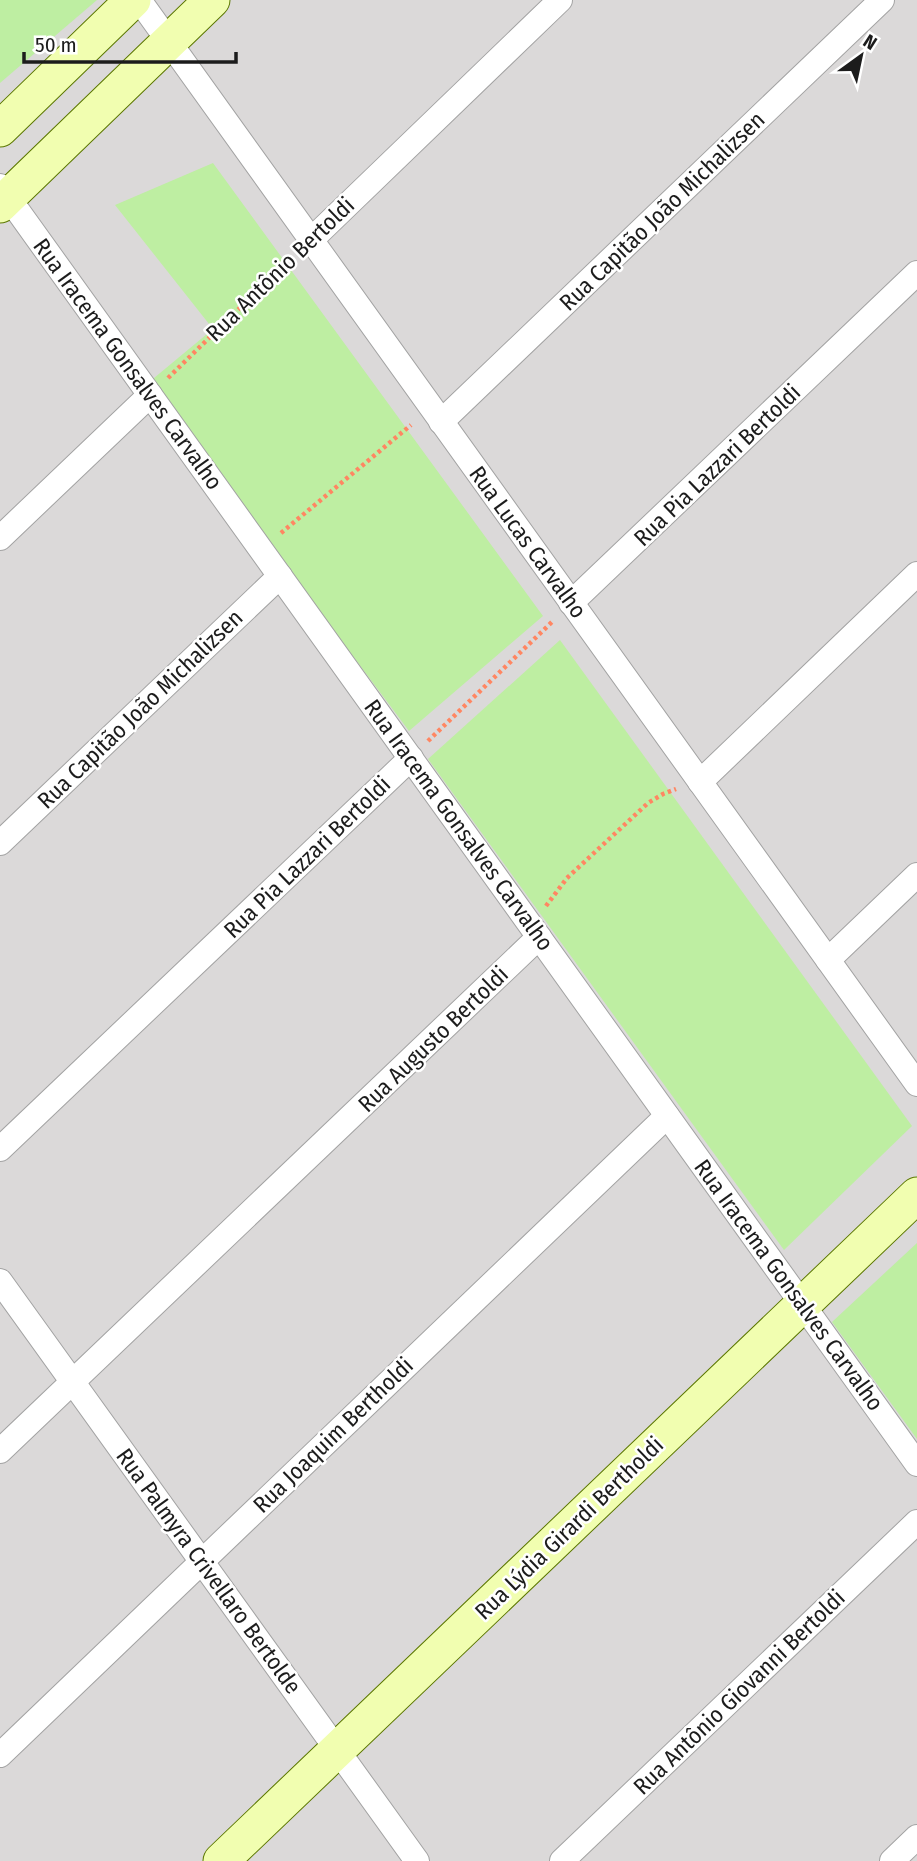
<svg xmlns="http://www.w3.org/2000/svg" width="917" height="1861" viewBox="0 0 917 1861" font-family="'Fira Sans Condensed',sans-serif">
<rect width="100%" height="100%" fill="#efece1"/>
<rect fill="#dbd9d9" x="0" y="0" width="917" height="1861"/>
<g fill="#beeea2">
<path d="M0 0H97L0 83Z"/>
<path d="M213 163 543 616 409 731 148 383 213 329 115 205Z"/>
<path d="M560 640 912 1126 784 1250 428 759Z"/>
<path d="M917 1243V1439L832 1322Z"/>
</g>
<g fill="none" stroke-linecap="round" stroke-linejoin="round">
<defs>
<g id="street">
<path d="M139 0 917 1084"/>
<path d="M0 186 917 1464"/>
<path d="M311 240 560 0"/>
<path d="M441 422 882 0"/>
<path d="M0 538 150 395"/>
<path d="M571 603 917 273"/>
<path d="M700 782 917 574"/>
<path d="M0 843 280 576"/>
<path d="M828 960 917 875"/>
<path d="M0 1149 411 758"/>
<path d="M0 1281 417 1861"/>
<path d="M0 1451 539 937"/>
<path d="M0 1755 667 1116"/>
<path d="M562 1861 917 1522"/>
<path d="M892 1861 917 1837"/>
</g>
<g id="secondary">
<path d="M0 129 133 0"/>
<path d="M0 205 212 0"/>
<path d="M221 1861 917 1195"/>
</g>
</defs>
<use href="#street" stroke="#a3a3a3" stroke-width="26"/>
<use href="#secondary" stroke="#5b7700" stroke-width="37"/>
<g stroke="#ff8662" stroke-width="4.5" stroke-dasharray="3.5 3.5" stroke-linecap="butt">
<path d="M168 378 292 257"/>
<path d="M281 533 411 425"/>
<path d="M428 741 553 621"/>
<path d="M546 906 567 878 648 803 663 794 676 789"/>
</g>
<use href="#street" stroke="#fff" stroke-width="24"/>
<use href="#secondary" stroke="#f1feb0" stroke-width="35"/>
</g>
<g text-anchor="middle" stroke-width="5" stroke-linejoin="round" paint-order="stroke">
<g font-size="23" fill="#1c1c1c" stroke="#fff">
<text transform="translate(662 211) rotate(-44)" y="8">Rua Capitão João Michalizsen</text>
<text transform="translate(280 269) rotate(-44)" y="8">Rua Antônio Bertoldi</text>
<text transform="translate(128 364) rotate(54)" y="8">Rua Iracema Gonsalves Carvalho</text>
<text transform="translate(717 465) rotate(-44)" y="8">Rua Pia Lazzari Bertoldi</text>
<text transform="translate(528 542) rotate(54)" y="8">Rua Lucas Carvalho</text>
<text transform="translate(140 709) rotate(-44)" y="8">Rua Capitão João Michalizsen</text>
<text transform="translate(459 825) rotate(54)" y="8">Rua Iracema Gonsalves Carvalho</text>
<text transform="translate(307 857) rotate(-44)" y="8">Rua Pia Lazzari Bertoldi</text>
<text transform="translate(433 1039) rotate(-44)" y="8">Rua Augusto Bertoldi</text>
<text transform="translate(789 1285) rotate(54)" y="8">Rua Iracema Gonsalves Carvalho</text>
<text transform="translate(333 1435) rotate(-44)" y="8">Rua Joaquim Bertholdi</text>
<text transform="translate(569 1528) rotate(-44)" y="8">Rua Lýdia Girardi Bertholdi</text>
<text transform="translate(209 1571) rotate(54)" y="8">Rua Palmyra Crivellaro Bertolde</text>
<text transform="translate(739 1692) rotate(-44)" y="8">Rua Antônio Giovanni Bertoldi</text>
</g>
</g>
<g transform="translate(861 56) rotate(33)" stroke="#ffffff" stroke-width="5" paint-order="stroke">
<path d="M0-5L12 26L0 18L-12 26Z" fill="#1c1c1c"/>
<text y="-10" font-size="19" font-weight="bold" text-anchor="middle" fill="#1c1c1c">N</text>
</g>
<path d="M24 52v10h212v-10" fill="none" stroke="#1c1c1c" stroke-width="3.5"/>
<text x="35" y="52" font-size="21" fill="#1c1c1c" stroke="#ffffff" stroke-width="5" paint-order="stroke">50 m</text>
</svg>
